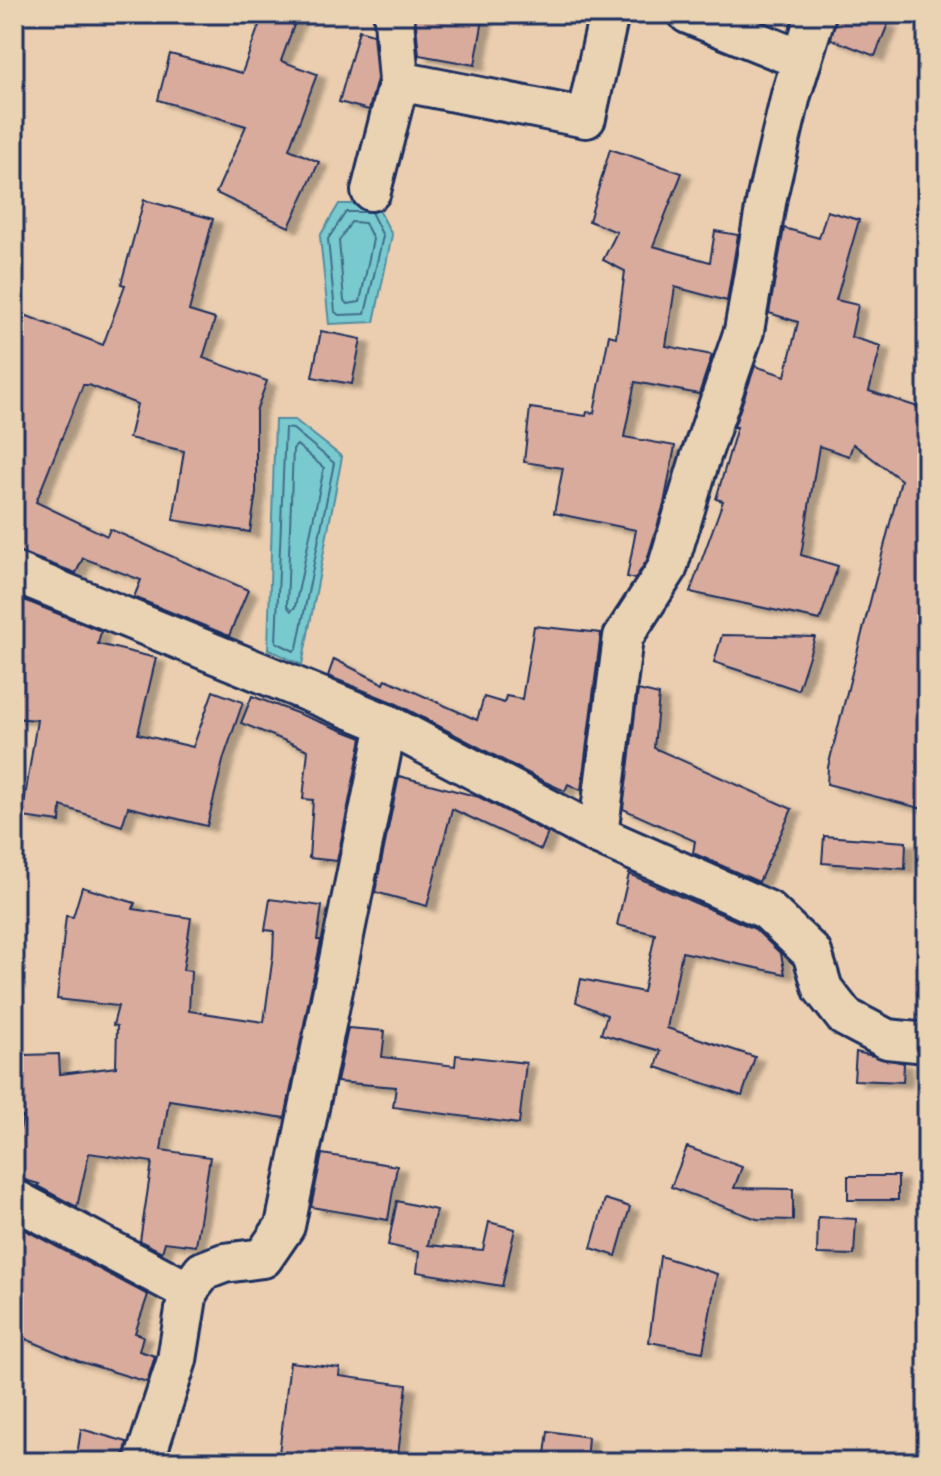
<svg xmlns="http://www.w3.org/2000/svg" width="941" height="1476" viewBox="0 0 941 1476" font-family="'Patrick Hand',sans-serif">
<defs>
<filter id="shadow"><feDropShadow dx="9" dy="5" stdDeviation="2" flood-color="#0004"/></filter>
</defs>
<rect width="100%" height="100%" fill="#ebceaf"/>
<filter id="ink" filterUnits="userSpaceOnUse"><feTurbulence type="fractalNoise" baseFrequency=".0125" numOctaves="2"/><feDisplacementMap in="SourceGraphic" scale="16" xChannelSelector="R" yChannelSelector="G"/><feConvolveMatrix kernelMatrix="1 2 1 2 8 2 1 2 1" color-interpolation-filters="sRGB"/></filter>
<g filter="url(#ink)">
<g fill="#79cace" stroke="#538ca1" stroke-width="2">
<path d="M339 204H376L392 235 374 322 329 324 320 236Z"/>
<path d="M275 420H295L342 457 302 665 268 649Z"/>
</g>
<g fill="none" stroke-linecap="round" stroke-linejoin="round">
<g stroke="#416d8b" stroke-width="2">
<path d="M346 212H371L383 236 365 314 339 315 335 312 328 239Z"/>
<path d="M351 222 365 223 373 239 360 302 348 304 344 301 339 241Z"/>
<path d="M285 428 293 429 334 463 297 648 294 651 276 642Z"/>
<path d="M297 445 324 468 295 607 291 611 287 606 293 449Z"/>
</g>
</g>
<g fill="#d8ab9c" stroke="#1b2f5e" stroke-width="2" filter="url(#shadow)">
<path d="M263 14H298L281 61 317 74 289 149 319 162 289 227 216 193 246 126 158 100 170 54 242 73Z"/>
<path d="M415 14H484L475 65 419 55Z"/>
<path d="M837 14H862L888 24 875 56 831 39Z"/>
<path d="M359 30 373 34 377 79 369 110 339 102Z"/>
<path d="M610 149 682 173 653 246 710 262 715 231 738 235 727 301 675 287 666 346 712 355 699 394 635 382 624 437 675 446 664 504 647 560 635 579 627 577 636 530 554 513 563 468 524 462 530 408 586 416 587 412 594 413 609 335 616 337 625 271 603 260 617 232 589 221Z"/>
<path d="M144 200 213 219 189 311 215 319 203 358 267 381 256 411V493L250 532 173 520 184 451 129 438 137 404 89 385H83L36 502 107 536 110 529 248 590 229 636 134 597 141 580 83 558 76 573 14 550V311L103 345 125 285 121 284Z"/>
<path d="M827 211 859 220 836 300 858 305 851 337 881 346 869 391 927 410V810L827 784 828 767 901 480 853 444 849 456 819 446 801 555 838 566 820 620 690 592 723 501 716 499 737 427H734L755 366 785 376 798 322 769 313 784 228 819 238Z"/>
<path d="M321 331 361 339 352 384 312 377Z"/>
<path d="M14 596 101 631 98 644 156 658 138 734 193 747 213 691 243 702 224 757 207 826 128 807 122 826 61 806 60 822 22 817 37 720 14 718Z"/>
<path d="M534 626 601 633 581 790 568 784 565 791 545 782 397 704 328 676 334 659 384 684 386 679 477 720 484 697 504 703 506 696 522 699Z"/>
<path d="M722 635 815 637 798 690 714 662Z"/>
<path d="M638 690 659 695 654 748 792 809 759 882 693 853 695 841 623 809Z"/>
<path d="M252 696 362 738 337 861 309 858 313 800 303 799 308 750 241 723Z"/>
<path d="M399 776 479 797 548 833 541 850 452 809 427 906 375 892Z"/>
<path d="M824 836 906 842 905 869 822 863Z"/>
<path d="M629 874 755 929 781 954 785 974 682 952 667 1028 755 1057 742 1096 656 1067 661 1051 601 1034 607 1015 576 1002 581 979 643 992 655 934 617 925Z"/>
<path d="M82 887 135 903 133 909 191 918 183 970 191 971 189 1011 264 1022 273 955 274 931 265 930 270 899 322 906 317 940H321L285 1118 169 1100 161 1150 210 1157 196 1246 165 1242 162 1252 140 1241 152 1162 89 1153 77 1207 37 1186 39 1184 14 1177V1153L23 1117H14V1110L23 1055 59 1054 60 1074 116 1067 117 1026 113 1025 118 1006 57 999 66 916 73 917Z"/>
<path d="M348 1028 385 1031 382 1057 455 1066 456 1055 526 1063 519 1124 393 1107 396 1087 337 1082Z"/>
<path d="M856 1052 904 1063 903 1082 854 1080Z"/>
<path d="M687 1147 742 1167 734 1188 793 1189V1220L757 1219 671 1187Z"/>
<path d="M322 1154 397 1166 388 1220 311 1207Z"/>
<rect x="848" y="1176" width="50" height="24"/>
<path d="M605 1199 630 1207 616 1256 591 1248Z"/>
<path d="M397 1201 436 1210 428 1245 483 1250 489 1222 515 1229 502 1286 417 1272 419 1252 388 1245Z"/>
<path d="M818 1217 856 1219 854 1255 817 1254Z"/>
<path d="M14 1224 148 1295 135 1333 143 1336 139 1351 155 1356 147 1382 78 1361 14 1334Z"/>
<path d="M660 1256 717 1274 703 1352 649 1342Z"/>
<path d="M290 1362 340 1368 339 1376 407 1385 397 1462H278Z"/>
<path d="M81 1429 127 1442 123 1462H76Z"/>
<path d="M548 1431 588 1437 586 1462H544Z"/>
</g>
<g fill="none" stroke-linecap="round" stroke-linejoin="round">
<defs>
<g id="street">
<path d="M688 14 802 60"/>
<path d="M394 19 399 81 586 118 609 14"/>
<path d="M371 191 399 81"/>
<path d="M14 572 387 724 598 835 767 910 812 953 823 989 845 1017 887 1039 927 1043"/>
<path d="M598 835 623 637 667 569 700 459 744 331 767 197 791 95 816 14"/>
<path d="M14 1199 188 1291"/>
<path d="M144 1462 177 1360 188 1291 203 1271 224 1263 263 1258 285 1226 387 724"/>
</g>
</defs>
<use href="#street" stroke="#1b2f5e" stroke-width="44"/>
<use href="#street" stroke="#e9d3b2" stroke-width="38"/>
</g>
</g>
<rect width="941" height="1476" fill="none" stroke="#e9d3b2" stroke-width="48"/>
<rect x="24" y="24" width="893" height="1428" fill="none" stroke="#1b2f5e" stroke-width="3" filter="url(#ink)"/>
</svg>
